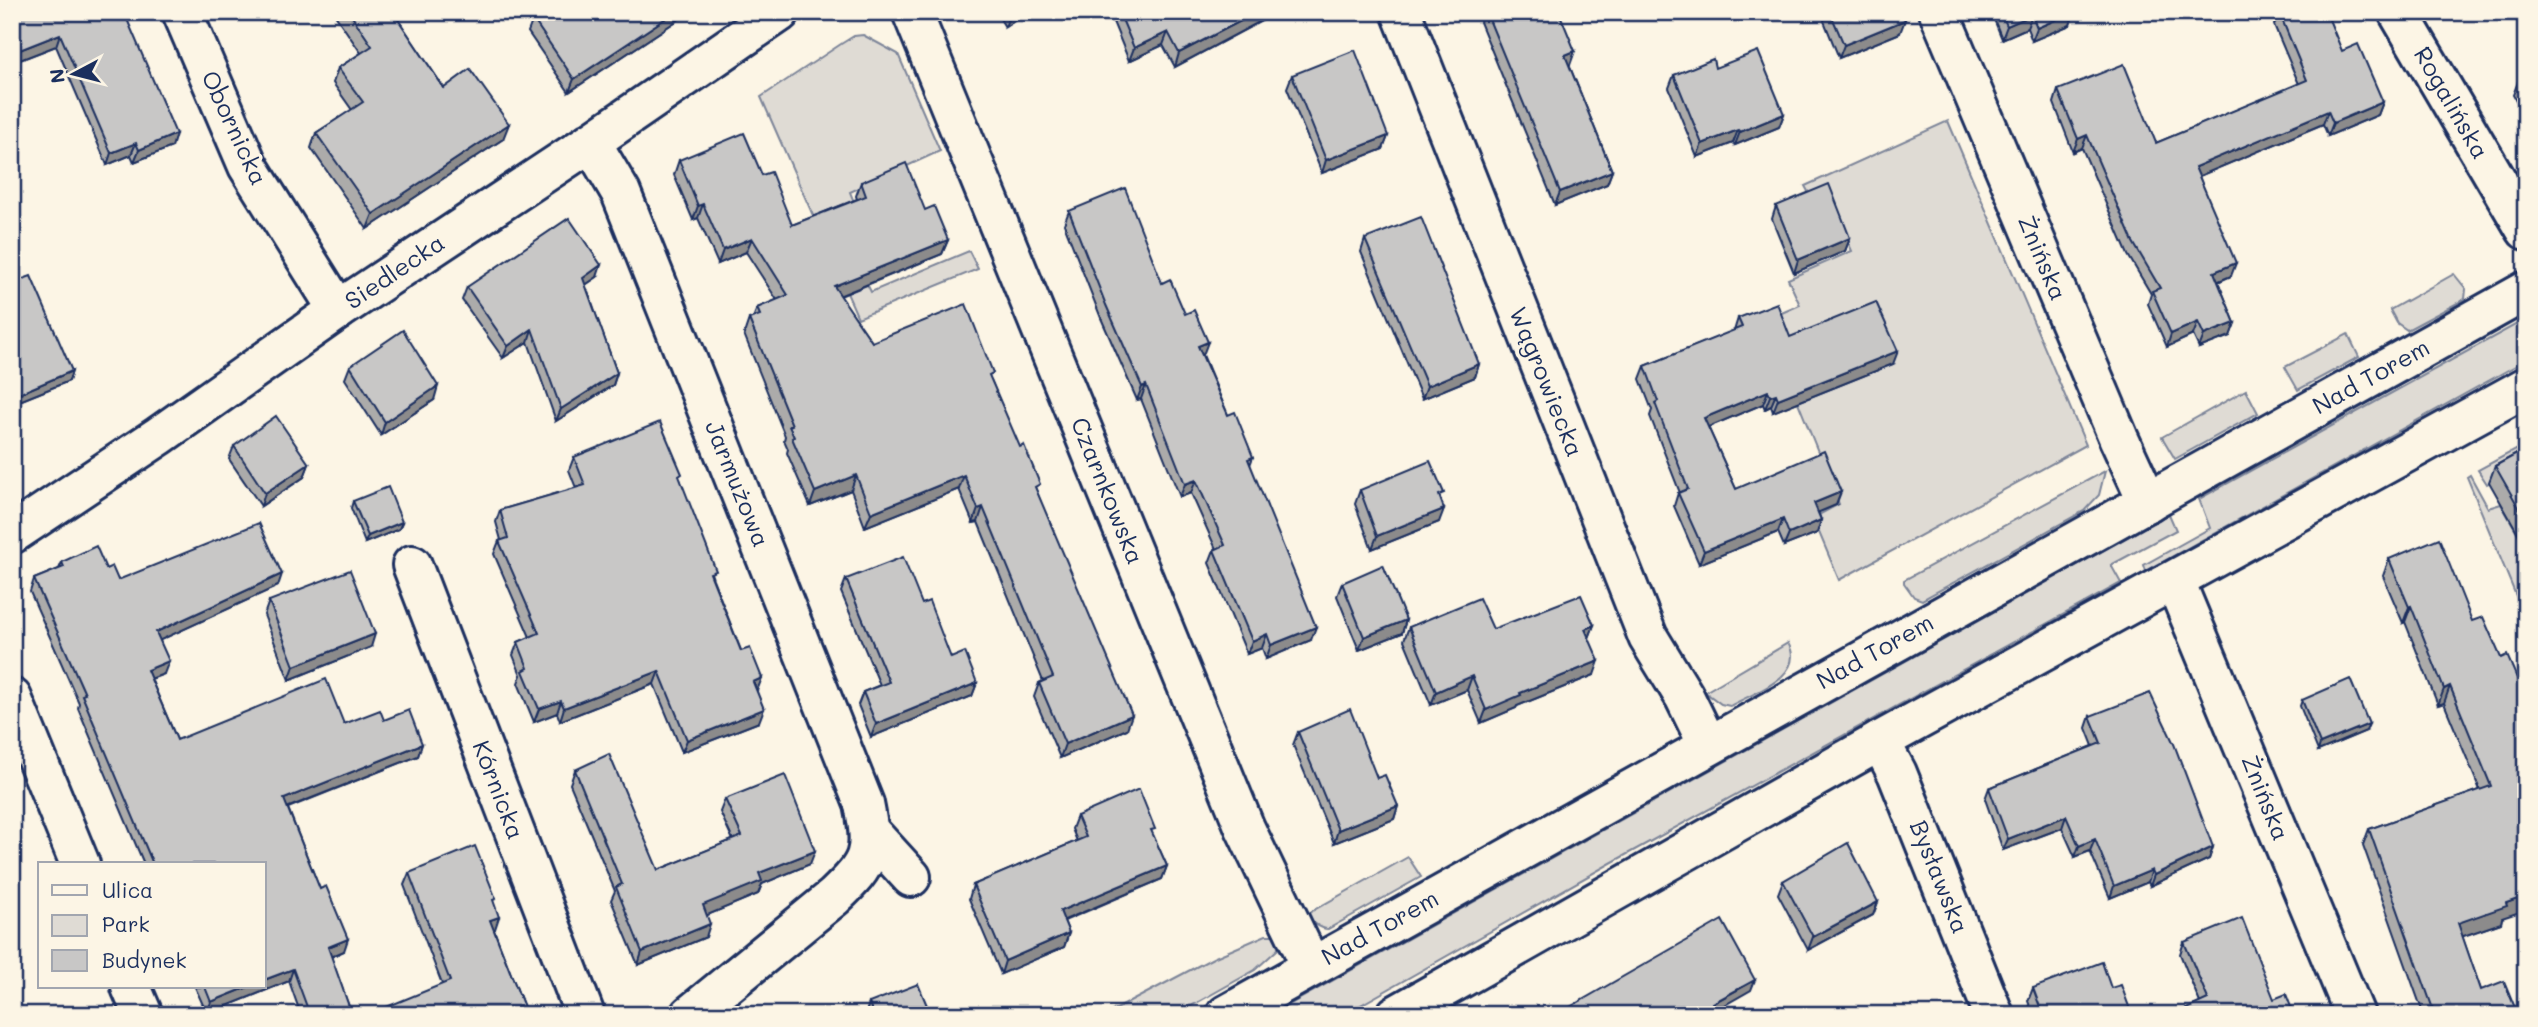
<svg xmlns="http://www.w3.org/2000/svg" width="2538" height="1027" viewBox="0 0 2538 1027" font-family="Mali,sans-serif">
<rect width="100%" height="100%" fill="#fcf5e5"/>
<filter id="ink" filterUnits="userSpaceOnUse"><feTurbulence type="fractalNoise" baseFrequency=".0143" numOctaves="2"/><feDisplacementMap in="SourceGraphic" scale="14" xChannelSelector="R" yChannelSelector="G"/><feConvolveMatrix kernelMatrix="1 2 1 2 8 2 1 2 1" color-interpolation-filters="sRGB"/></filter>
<g filter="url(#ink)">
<g fill="#dfdbd4" stroke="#7d8599" stroke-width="2">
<path d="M863 35 898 54 940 151 850 192 856 207 835 218 871 292 969 251 978 269 858 318 761 97 841 44 854 36Z"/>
<path d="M1948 121 2086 445 1839 580 1813 518 1839 504 1777 350V315L1800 305 1788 279 1852 251 1826 191 1811 197 1805 186Z"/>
<path d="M2454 274 2466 289 2465 299 2407 330 2397 323 2390 310Z"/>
<path d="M2526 319V360L2146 571 2144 565 2210 528 2199 499Z"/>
<path d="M2348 334 2359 357 2298 390 2285 367Z"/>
<path d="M2246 390 2258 413 2175 459 2162 437Z"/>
<path d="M2526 444V462L2487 484 2478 470Z"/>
<path d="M2105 471 2099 495 2084 511 1922 600 1914 597 1904 583V580Z"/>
<path d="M2470 475 2488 508 2501 504 2526 548V620L2467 477Z"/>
<path d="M2169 514 2176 530 2111 565 2121 583 1611 863 1343 1015H1271Z"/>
<path d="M1788 643C1807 676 1753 693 1730 706L1721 704 1705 692Z"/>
<path d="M1408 857 1421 877 1328 929C1320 929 1310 921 1307 914Z"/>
<path d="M1266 935H1274L1277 938 1278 949 1255 970 1175 1015H1105L1213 958Z"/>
</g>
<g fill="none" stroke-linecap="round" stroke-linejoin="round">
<defs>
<g id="street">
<path d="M182 12 248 166 338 310"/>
<path d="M912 12 1245 828 1311 966"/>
<path d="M1401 12 1648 637 1684 696 1708 745"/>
<path d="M1939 12 2119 439 2148 502"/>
<path d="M2398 12 2526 230"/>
<path d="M591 142 621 193 864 804C874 853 870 863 834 897L690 1015"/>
<path d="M12 534 159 436 338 310 591 142 780 12"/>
<path d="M412 565 585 1015"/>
<path d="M2175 581 2355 1015"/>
<path d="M12 698 80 864"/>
<path d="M1880 741 1897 773 1994 1015"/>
<path d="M870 832 911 877"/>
<path d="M131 987 143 1015"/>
</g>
<g id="secondary">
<path d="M1226 1015 2526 291"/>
<path d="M1396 1015 1880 741 2526 387"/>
</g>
</defs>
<use href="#street" stroke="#1b2f5e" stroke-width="44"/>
<use href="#secondary" stroke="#1b2f5e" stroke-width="44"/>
<use href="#street" stroke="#fcf5e5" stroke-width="38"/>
<use href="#secondary" stroke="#fcf5e5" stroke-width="38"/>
</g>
<g fill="#acabaa" stroke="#1b2f5e" stroke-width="2">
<path d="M12 12H124L172 147 134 162 131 155 107 165 56 46 12 63Z"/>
<path d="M337 12H393L444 88 503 139 367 229 311 148 316 133 352 110 333 83 338 68 361 53 335 15Z"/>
<path d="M690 12 569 92 528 32 533 19Z"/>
<path d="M996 12H1028L1005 27Z"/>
<path d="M1109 12H1278L1175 67 1163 45 1129 61Z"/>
<path d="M1483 12H1559L1569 65 1612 171 1607 184 1555 205 1480 22Z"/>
<path d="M1827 12H1902L1900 33 1839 58 1824 21Z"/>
<path d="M1991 12H2074L2070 25 2032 41 2027 28 2002 39Z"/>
<path d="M2279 12 2342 51 2383 102 2378 115 2328 136 2323 124 2199 176 2231 276 2218 282 2235 323 2230 336 2199 348 2193 335 2167 347 2148 304 2151 294 2128 255 2082 148 2073 152 2054 103 2058 90 2156 143 2299 84 2274 25Z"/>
<path d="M1715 68 1784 114 1779 127 1735 145 1733 143 1697 157 1669 88 1674 75Z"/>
<path d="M1292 75 1388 136 1383 149 1322 173 1287 88Z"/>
<path d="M2526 78V118L2513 95 2518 82Z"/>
<path d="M679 160 762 175 792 225 857 199 856 196 861 182 925 210 948 240 942 254 840 296 872 342 991 380 1037 492 1127 729 1060 758 1034 697 1039 683 1043 681 978 522 973 523 959 489 865 527 851 490 810 506 787 453 788 449 784 440 785 436 744 334 749 319 753 318 757 308 777 300 746 252 718 264 698 218 693 220 674 175Z"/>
<path d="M1776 206 1850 238 1845 251 1794 273 1772 219Z"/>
<path d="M1069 211 1162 283 1203 355 1228 415 1253 457 1250 465 1311 640 1266 659 1262 648 1247 654 1209 563 1214 550 1216 549 1191 493 1180 497 1141 399 1137 400 1101 318 1064 224Z"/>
<path d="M1365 239 1479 364 1475 377 1422 399 1361 252Z"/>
<path d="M597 277 585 285 617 373 613 385 556 421 528 342 503 358 462 300 467 287Z"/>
<path d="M12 283 72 371 69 381 12 404Z"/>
<path d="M1738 318 1790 337 1893 364 1773 412 1771 406 1765 409 1763 404 1708 427 1736 489 1836 505 1818 512 1821 520 1817 533 1784 546 1778 532 1699 564 1674 506 1678 493H1680L1650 416 1652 410 1640 379 1645 366 1734 331Z"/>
<path d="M350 366 434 400 381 435 345 379Z"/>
<path d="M234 446 309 464 304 477 261 506 229 459Z"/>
<path d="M2526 449V547L2489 482 2495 466Z"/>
<path d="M574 457 680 479 713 579 757 691 759 722 682 752 654 684 560 721 557 713 534 722 518 683 521 675 513 655 518 642 530 637 494 554 499 541 501 540 496 522 500 510 576 488 569 470Z"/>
<path d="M1360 490 1441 500 1439 522 1372 549 1355 504Z"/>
<path d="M353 501 402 522 399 529 365 543 351 508Z"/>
<path d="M2389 559 2472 621 2501 658 2502 918 2501 923 2462 936 2481 990 2423 1013 2363 845 2369 829 2480 790 2444 703 2438 705 2405 622 2403 623 2383 576Z"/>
<path d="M62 562 106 569 118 580 278 586 160 640 164 674 151 679 177 740 344 724 384 720 422 744 418 756 288 808 344 951 331 957 352 1015H301L289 981 207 1014 195 987H264V864H144L78 708 79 703 30 592 34 579 59 569Z"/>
<path d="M846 579 922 604 951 658 977 683 972 696 871 737 858 705 863 692 880 685 841 592Z"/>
<path d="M1342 583 1406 620 1402 633 1359 650 1337 596Z"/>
<path d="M269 601 371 647 289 680 264 615Z"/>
<path d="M1594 625 1589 638 1594 675 1517 706 1516 708 1481 723 1467 690 1431 705 1404 640 1409 627 1493 629Z"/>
<path d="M2302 700 2366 731 2318 751 2300 706Z"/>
<path d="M2090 716 2213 847 2209 859 2150 886 2148 882 2110 898 2090 851 2075 857 2062 828 2003 850 1985 799 1989 788 2093 746 2086 728Z"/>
<path d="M1298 732 1377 778 1398 806 1394 819 1334 843 1293 745Z"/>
<path d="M575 770 658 870 733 840 720 812 725 799 810 864 762 884 758 894 707 915 706 937 638 965 611 900 615 891 570 784Z"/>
<path d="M1077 816 1153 835 1167 866 1162 879 1064 921 1069 933 1064 947 1001 974 969 899 973 885 1077 841 1072 829Z"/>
<path d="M409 873 494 904 495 929 494 930 527 1015 442 984 404 885Z"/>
<path d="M1783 881 1878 902 1873 915 1808 950 1778 894Z"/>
<path d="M2184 942 2274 999 2200 1003 2180 954Z"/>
<path d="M2033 988H2111L2132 1015H2033L2028 1001Z"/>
<path d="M869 1003 931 1015H865Z"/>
</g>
<g fill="#8c8b8b" stroke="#1b2f5e" stroke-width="2">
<path d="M675 12H690L569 92 574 79Z"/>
<path d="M1012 12H1028L1005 27 1010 14Z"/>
<path d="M1258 12H1278L1175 67 1179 53Z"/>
<path d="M2074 12 2070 25 2032 41 2037 28Z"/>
<path d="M2032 15 2027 28 2002 39 2007 26Z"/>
<path d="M1905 20 1900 33 1839 58 1844 45Z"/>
<path d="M1168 32 1163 45 1129 61 1134 48Z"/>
<path d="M60 34 56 46 12 63V53Z"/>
<path d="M1575 51 1570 65 1561 68 1565 55Z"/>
<path d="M2383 102 2378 115 2328 136 2333 123Z"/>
<path d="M2328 111 2323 124 2190 180 2195 167Z"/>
<path d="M1784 114 1779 127 1735 145 1740 132Z"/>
<path d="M509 124 503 139 367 229 373 214Z"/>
<path d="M1738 130 1733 143 1697 157 1702 144Z"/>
<path d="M176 134 172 147 134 162 139 150Z"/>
<path d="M2087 135 2082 148 2073 152 2078 139Z"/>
<path d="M1388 136 1383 149 1322 173 1326 160Z"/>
<path d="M136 143 131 155 107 165 111 153Z"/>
<path d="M1612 171 1607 184 1555 205 1560 192Z"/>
<path d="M703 204 698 218 693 220 698 206Z"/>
<path d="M752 238 746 252 718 264 723 250Z"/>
<path d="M1850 238 1845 251 1794 273 1798 260Z"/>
<path d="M948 240 942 254 829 300 834 286Z"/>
<path d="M2236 263 2231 276 2209 285 2214 272Z"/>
<path d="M601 265 597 277 578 290 583 278Z"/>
<path d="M2198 322 2193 335 2167 347 2171 334Z"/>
<path d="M2235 323 2230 336 2199 348 2204 335Z"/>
<path d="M532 329 528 342 503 358 508 346Z"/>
<path d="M1208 342 1203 355 1194 359 1198 346Z"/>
<path d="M1898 351 1893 364 1773 412 1778 399Z"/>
<path d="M1479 364 1475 377 1422 399 1427 386Z"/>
<path d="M72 371 69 381 12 404 16 395Z"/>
<path d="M617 373 613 385 556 421 561 409Z"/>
<path d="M1146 385 1141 399 1137 400 1142 387Z"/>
<path d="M438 386 434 400 381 435 385 422Z"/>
<path d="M1768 391 1763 404 1699 431 1704 418Z"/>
<path d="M1776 394 1771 406 1765 409 1770 396Z"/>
<path d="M309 464 304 477 261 506 265 493Z"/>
<path d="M856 475 851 490 810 506 815 492Z"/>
<path d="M964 475 959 489 865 527 871 513Z"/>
<path d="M1196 480 1191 493 1180 497 1185 484Z"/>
<path d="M1841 492 1836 505 1810 516 1814 503Z"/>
<path d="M983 507 978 522 973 523 978 509Z"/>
<path d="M1444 509 1439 522 1372 549 1377 536Z"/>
<path d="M1783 519 1778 532 1699 564 1704 551Z"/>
<path d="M1821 520 1817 533 1784 546 1789 534Z"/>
<path d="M402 522 399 529 365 543 368 536Z"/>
<path d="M282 574 278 586 152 644 156 632Z"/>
<path d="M2411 606 2405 622 2403 623 2409 607Z"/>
<path d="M1406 620 1402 633 1359 650 1364 637Z"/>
<path d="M1594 625 1589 638 1585 629Z"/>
<path d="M1316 627 1311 640 1266 659 1271 645Z"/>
<path d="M375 634 371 647 289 680 294 666Z"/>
<path d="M1267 634 1262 648 1247 654 1252 641Z"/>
<path d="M169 661 164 674 142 682 147 670Z"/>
<path d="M1599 661 1594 675 1517 706 1516 708 1481 723 1486 710 1520 693Z"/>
<path d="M659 671 654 684 560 721 564 708Z"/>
<path d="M1472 676 1467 690 1431 705 1436 692Z"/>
<path d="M762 678 757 691 753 682Z"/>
<path d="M977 683 972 696 871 737 876 724Z"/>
<path d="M2450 686 2444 703 2438 705 2444 689Z"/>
<path d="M561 701 557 713 534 722 539 709Z"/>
<path d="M764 709 759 722 682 752 687 740Z"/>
<path d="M1132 715 1127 729 1060 758 1065 744Z"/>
<path d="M2369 724 2366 731 2318 751 2320 744Z"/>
<path d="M422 744 418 756 279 811 284 799Z"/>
<path d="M1398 806 1394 819 1334 843 1338 830Z"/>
<path d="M2066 816 2062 828 2003 850 2008 839Z"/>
<path d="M2095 839 2090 851 2075 857 2079 846Z"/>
<path d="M2213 847 2209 859 2150 886 2154 875Z"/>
<path d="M815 851 810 864 762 884 758 894 698 919 703 905 759 873Z"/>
<path d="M1167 866 1162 879 1055 924 1060 911Z"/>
<path d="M2152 870 2148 882 2110 898 2114 886Z"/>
<path d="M2526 896V910L2502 918 2501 923 2452 940 2458 923 2506 903Z"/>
<path d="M1878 902 1873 915 1808 950 1813 937Z"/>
<path d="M499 917 495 929 486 933 490 920Z"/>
<path d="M710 924 706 937 638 965 642 952Z"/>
<path d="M1069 933 1064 947 1001 974 1005 961Z"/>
<path d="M348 939 344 951 323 960 328 947Z"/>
<path d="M293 969 289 981 207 1014 211 1002 248 987H264V980Z"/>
<path d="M1755 980 1751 990 1709 1014 1713 1003Z"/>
</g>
<g fill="#c8c7c6" stroke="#1b2f5e" stroke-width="2">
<path d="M12 12H124L176 134 139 150 136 143 111 153 60 34 12 53Z"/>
<path d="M349 12H393L444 88 470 69 509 124 373 214 316 133 363 102 338 68 372 46Z"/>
<path d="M543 12H675L574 79 533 19Z"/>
<path d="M1119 12H1258L1179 53 1168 32 1134 48Z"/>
<path d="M1486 12H1559L1575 51 1565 55 1612 171 1560 192Z"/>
<path d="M1830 12H1902L1905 20 1844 45Z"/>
<path d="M2001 12H2073L2037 28 2032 15 2007 26Z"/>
<path d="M2279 12H2326L2342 51 2358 44 2383 102 2333 123 2328 111 2195 167 2236 263 2214 272 2235 323 2204 335 2198 322 2171 334 2152 291 2160 288 2133 242 2087 135 2078 139 2058 90 2124 64 2156 143 2307 80Z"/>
<path d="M1355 50 1388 136 1326 160 1292 75Z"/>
<path d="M1758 51 1784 114 1740 132 1738 130 1702 144 1674 75 1713 59 1715 68Z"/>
<path d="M2526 78V96L2518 82Z"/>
<path d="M744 133 762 175 771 172 792 225 866 196 861 182 906 163 925 210 934 206 948 240 834 286 872 342 966 304 993 373 989 375 1020 447 1024 445 1040 484 1035 487 1132 715 1065 744 1039 683 1053 677 983 507 978 509 964 475 871 513 856 475 815 492 792 438 794 437 789 426 792 425 749 319 760 315 757 308 788 295 752 238 723 250 703 204 698 206 679 160Z"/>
<path d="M1829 184 1850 238 1798 260 1776 206Z"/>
<path d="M1125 188 1162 283 1170 279 1185 314 1194 310 1208 342 1198 346 1228 415 1235 412 1253 457 1248 459 1316 627 1271 645 1267 634 1252 641 1214 550 1225 545 1196 480 1185 484 1146 385 1142 387 1106 305 1069 211Z"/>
<path d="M1421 217 1479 364 1427 386 1365 239Z"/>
<path d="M569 218 601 265 583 278 617 373 561 409 532 329 508 346 467 287Z"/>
<path d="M31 276 72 371 16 395 12 386V283Z"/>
<path d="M1876 302 1898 351 1778 399 1776 394 1770 396 1768 391 1704 418 1736 489 1824 451 1841 492 1814 503 1821 520 1789 534 1783 519 1704 551 1678 493 1688 489 1655 403 1658 401 1645 366 1742 327 1738 318 1777 303 1790 337Z"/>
<path d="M403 330 438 386 385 422 350 366Z"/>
<path d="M276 416 309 464 265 493 234 446Z"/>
<path d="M660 422 682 474 679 476 716 571 710 573 741 651 750 648 762 678 753 682 764 709 687 740 659 671 564 708 561 701 539 709 523 671 528 668 518 642 539 633 499 541 508 538 500 510 585 485 574 457Z"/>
<path d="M2526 449V520L2495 466Z"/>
<path d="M1430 461 1444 493 1439 495 1444 509 1377 536 1360 490Z"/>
<path d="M388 487 402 522 368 536 353 501Z"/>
<path d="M259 523 282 574 156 632 169 661 147 670 177 740 326 679 344 724 380 710 384 720 409 710 422 744 284 799 320 889 326 886 348 939 328 947 352 1015H310L293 969 264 980V864H153L82 695 85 694 34 579 64 567 62 562 96 546 106 569 112 566 118 580Z"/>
<path d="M2439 538 2472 621 2483 617 2501 658 2507 655 2526 699V896L2506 903 2507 906 2458 923 2481 990 2504 981 2518 1015H2418L2433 1009 2369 829 2491 786 2450 686 2444 689 2411 606 2409 607 2389 559Z"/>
<path d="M903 557 922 604 929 601 951 658 965 652 977 683 876 724 863 692 889 682 846 579Z"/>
<path d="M1383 565 1406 620 1364 637 1342 583Z"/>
<path d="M350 570 375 634 294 666 269 601Z"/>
<path d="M1581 595 1594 625 1585 629 1599 661 1520 693 1521 695 1486 710 1472 676 1436 692 1409 627 1479 598 1493 629Z"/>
<path d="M2350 679 2369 724 2320 744 2302 700Z"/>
<path d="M2150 693 2174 744 2213 847 2154 875 2152 870 2114 886 2095 839 2079 846 2066 816 2008 839 1989 788 2101 743 2090 716Z"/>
<path d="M1350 709 1377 778 1385 775 1398 806 1338 830 1298 732Z"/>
<path d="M609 754 658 870 742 836 725 799 785 775 815 851 759 873 762 881 703 905 710 924 642 952 616 887 622 884 575 770Z"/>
<path d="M1139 789 1155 829 1151 830 1167 866 1060 911 1069 933 1005 961 973 885 1086 837 1077 816Z"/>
<path d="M1848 843 1878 902 1813 937 1783 881Z"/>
<path d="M475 846 496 899 493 900 499 917 490 920 527 1015H367L450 981 409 873Z"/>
<path d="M2242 918 2274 999 2286 994 2294 1015H2173L2208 999 2184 942Z"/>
<path d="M1722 920 1755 980 1713 1003 1718 1015H1556Z"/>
<path d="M2102 962 2111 988 2121 985 2132 1015H2043L2033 988Z"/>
<path d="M918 984 931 1015H868L873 1013 869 1003Z"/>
<path d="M205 987H248L211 1002Z"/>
</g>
</g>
<g text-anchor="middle" stroke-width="7" stroke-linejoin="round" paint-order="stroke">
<g font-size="24" fill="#1b2f5e" stroke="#fcf5e5">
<text transform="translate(2451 103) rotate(60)" y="8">Rogalińska</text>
<text transform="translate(234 128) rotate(65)" y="8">Obornicka</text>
<text transform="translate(2042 258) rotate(67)" y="8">Żnińska</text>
<text transform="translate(395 272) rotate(-34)" y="8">Siedlecka</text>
<text transform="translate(2371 377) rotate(-29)" y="8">Nad Torem</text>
<text transform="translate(1546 382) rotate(68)" y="8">Wągrowiecka</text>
<text transform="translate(737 484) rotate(68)" y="8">Jarmużowa</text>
<text transform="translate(1107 491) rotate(68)" y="8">Czarnkowska</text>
<text transform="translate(1875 652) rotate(-29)" y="8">Nad Torem</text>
<text transform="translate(498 790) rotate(69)" y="8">Kórnicka</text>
<text transform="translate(2265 798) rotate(68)" y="8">Żnińska</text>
<text transform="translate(1939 877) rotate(68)" y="8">Bysławska</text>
<text transform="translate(1380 928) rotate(-29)" y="8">Nad Torem</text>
</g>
</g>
<rect width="2538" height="1027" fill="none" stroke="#fcf5e5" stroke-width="42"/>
<rect x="21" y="21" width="2496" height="985" fill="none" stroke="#1b2f5e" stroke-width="2.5" filter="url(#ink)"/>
<rect x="38" y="862" width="228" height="126" fill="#fcf5e5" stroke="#a2a6af" stroke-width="2"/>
<rect x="52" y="885" width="35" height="10" fill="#fcf5e5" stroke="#a2a6af" stroke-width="2"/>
<text x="102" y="898" font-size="21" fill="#1b2f5e">Ulica</text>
<rect x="52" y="915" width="35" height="21" fill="#dfdbd4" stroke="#a2a6af" stroke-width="2"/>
<text x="102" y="932" font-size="21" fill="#1b2f5e">Park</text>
<rect x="52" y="950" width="35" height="21" fill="#c8c7c6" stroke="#a2a6af" stroke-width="2"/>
<text x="102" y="968" font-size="21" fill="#1b2f5e">Budynek</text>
<g transform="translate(74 74) rotate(263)" stroke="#fcf5e5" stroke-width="5" paint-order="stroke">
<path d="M0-5L12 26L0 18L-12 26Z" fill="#1b2f5e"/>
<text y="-10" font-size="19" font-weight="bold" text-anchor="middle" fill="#1b2f5e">N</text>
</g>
</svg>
